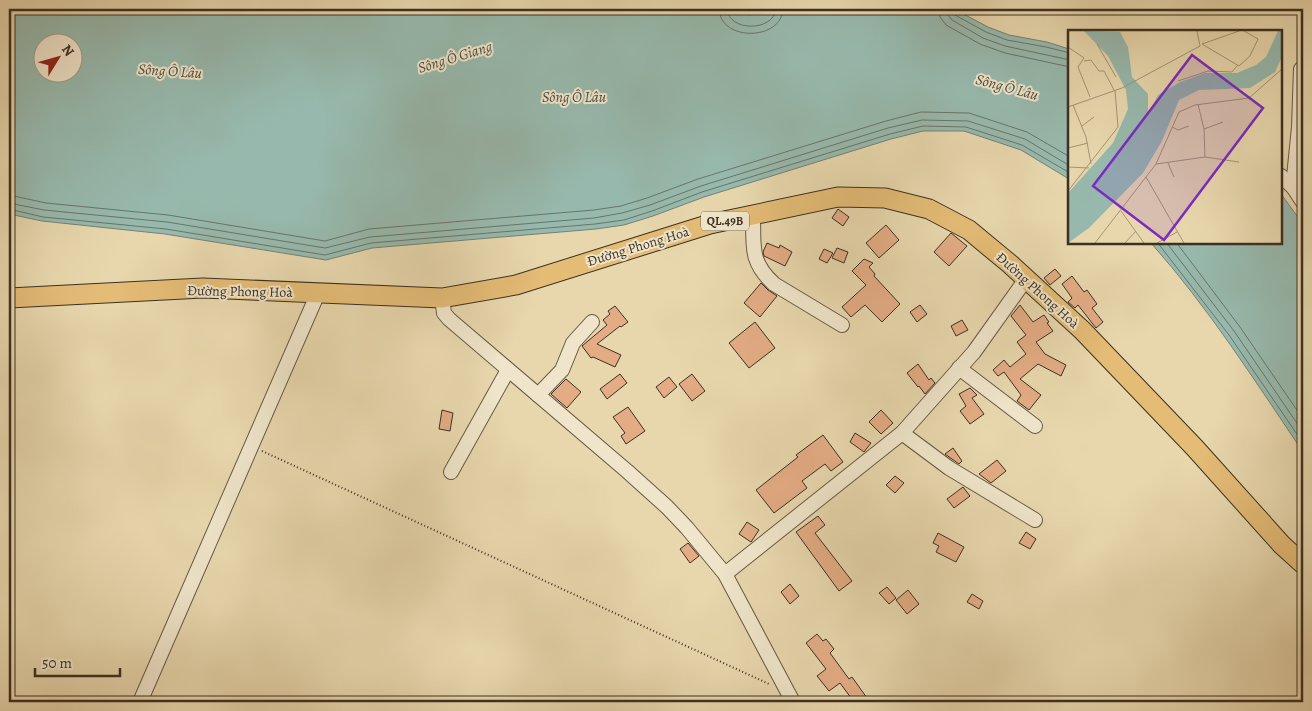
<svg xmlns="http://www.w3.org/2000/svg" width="1312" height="711" viewBox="0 0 1312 711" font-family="Alegreya,serif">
<rect width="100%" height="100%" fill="#e8d7ad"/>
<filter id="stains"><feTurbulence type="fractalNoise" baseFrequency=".004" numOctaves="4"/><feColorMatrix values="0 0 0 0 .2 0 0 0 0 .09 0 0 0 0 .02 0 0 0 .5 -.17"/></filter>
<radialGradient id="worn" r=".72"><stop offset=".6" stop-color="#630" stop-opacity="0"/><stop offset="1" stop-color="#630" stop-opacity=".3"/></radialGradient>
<g fill="#97b9ad" stroke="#738276" fill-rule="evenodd">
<path d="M9 9H732L749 15 772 9H954L988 27 1009 35 1047 42 1069 49V179L1021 150 964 131H923L891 139 704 197 653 216 624 225 596 229 372 248 326 260 165 234 42 221 9 214ZM42 42H72V72H42Z"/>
<path d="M1281 194 1303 224V452C1255 381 1208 307 1151 243L1281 242Z"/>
</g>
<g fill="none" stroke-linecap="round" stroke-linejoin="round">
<g stroke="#6a7468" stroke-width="1">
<path d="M719 9C720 42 782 41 783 9"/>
<path d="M727 9C728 32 774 32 776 9"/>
<path d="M939 9 940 17 946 25 980 44 1005 53 1070 67"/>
<path d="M947 9 948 15 952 20 983 38 1005 46 1070 60"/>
<path d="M953 9 955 15 986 32 1007 40 1046 47 1070 53"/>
<path d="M9 195 46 203 168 215 325 241 369 229 594 210 621 206 647 198 698 179 886 121 921 112 969 113 1027 132 1070 157"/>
<path d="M9 203 44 210 167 222 325 248 370 237 594 218 622 213 650 205 701 186 888 128 922 120 968 121 1025 139 1070 166"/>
<path d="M9 209 43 217 166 229 325 255 371 243 595 224 624 220 652 211 702 192 890 134 923 126 966 127 1022 145 1070 173"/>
<path d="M1157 242 1229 335 1303 443"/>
<path d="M1166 242 1234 331 1303 432"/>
<path d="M1176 242 1240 327 1303 419"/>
</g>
</g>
<g fill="#e3ac85" stroke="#3c3023">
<path d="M838 209 849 217 843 226 832 218Z"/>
<path d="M886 225 899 240 879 258 866 243Z"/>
<path d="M951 233 967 246 949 266 934 252Z"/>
<path d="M767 243 779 248 780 245 792 252 785 266 764 256 763 252Z"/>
<path d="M837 248 848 252 844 263 832 258Z"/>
<path d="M824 249 833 253 827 263 819 259Z"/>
<path d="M864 259 873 263 869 267 875 274 874 276 900 304 882 322 865 305 851 317 842 307 866 285 852 271Z"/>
<path d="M1055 269 1061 276 1050 285 1044 278Z"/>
<path d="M1072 276 1084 292 1087 290 1097 304 1092 308 1103 322 1096 328 1078 305 1075 308 1068 302 1072 298 1062 284Z"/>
<path d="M761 283 768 290 777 296 760 317 744 303Z"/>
<path d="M920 305 927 314 917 322 910 312Z"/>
<path d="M1020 305 1033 322 1044 315 1049 322 1047 323 1053 331 1036 342 1045 354 1066 365 1061 376 1038 364 1020 379 1041 395 1029 410 1017 401 1021 395 1004 372 998 376 993 370 1004 360 1010 367 1026 354 1017 342 1026 335 1011 316Z"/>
<path d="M615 306 628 322 621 327 620 326 597 344 621 355 615 367 593 357 591 358 582 346 607 325 603 320 610 314 608 311Z"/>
<path d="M962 320 968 330 956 336 951 326Z"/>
<path d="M755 322 775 348 749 368 729 343Z"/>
<path d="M918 364 929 380 931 378 935 383 925 394 919 386 918 387 907 373Z"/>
<path d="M620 374 627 383 607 399 600 389Z"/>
<path d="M692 374 705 391 692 401 679 384Z"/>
<path d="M669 377 677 387 664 398 656 387Z"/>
<path d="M566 379 581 392 567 408 551 394Z"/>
<path d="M970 388 977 395 972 398 984 414 970 424 960 411 966 406 959 394Z"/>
<path d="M628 407 645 431 626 444 621 436 625 433 613 417Z"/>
<path d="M442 410 453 413 450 431 439 429Z"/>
<path d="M881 410 893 423 881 434 869 422Z"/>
<path d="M855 433 871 443 864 452 850 442Z"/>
<path d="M823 435 843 462 831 471 825 464 802 481 807 488 774 513 756 490 798 457 796 455Z"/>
<path d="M953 448 962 461 959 464 945 454Z"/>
<path d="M997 460 1006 471 991 483 979 474Z"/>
<path d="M895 476 904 483 895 493 886 485Z"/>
<path d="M963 487 970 496 954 508 947 499Z"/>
<path d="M818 516 825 525 815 533 852 581 839 591 796 532Z"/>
<path d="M747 522 759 530 751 542 739 534Z"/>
<path d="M1026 532 1036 539 1030 549 1019 543Z"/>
<path d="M938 533 964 547 956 562 936 552 939 546 933 543Z"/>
<path d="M688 543 699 556 690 563 680 549Z"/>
<path d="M790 584 799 596 790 604 781 592Z"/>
<path d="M887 587 896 598 889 604 879 593Z"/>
<path d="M908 590 919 604 907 614 896 600Z"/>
<path d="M972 594 983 601 979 609 967 602Z"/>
<path d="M817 634 823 641 826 639 834 649 830 653 849 679 852 677 867 698 862 702H854L840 683 829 691 817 676 826 669 806 643Z"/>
</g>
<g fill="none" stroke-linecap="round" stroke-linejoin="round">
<defs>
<g id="minor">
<path d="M1281 176 1293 187 1303 202"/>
<path d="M1293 187 1299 127 1301 69"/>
<path d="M753 215C754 246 749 261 774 284L842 325"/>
<path d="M442 298 444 313 449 319 627 471 667 507 687 528 725 574 793 702"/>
<path d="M959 368 1035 426"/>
<path d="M538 395 562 370 573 343 592 322"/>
<path d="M902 433 949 468 1035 520"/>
<path d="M451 472 508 370"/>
<path d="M725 574 902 433 974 352 1026 279"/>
<path d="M140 702 318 293"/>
</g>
<path id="major" d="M9 298 203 288 442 298 516 285 710 224 838 197 885 198 929 209 969 230 1010 264 1082 330 1195 448 1282 545 1303 564"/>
</defs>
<use href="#minor" stroke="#675a46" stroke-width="16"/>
<use href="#major" stroke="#3c3023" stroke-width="21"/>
<path stroke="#3c3023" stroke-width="2" stroke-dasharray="1 2.5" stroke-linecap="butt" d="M262 451 769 684"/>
<use href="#minor" stroke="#f0e5ca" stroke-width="14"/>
<use href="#major" stroke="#e4bc76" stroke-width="19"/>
</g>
<g text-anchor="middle" stroke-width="4" stroke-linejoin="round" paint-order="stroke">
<rect fill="#f0e5ca" stroke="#726655" stroke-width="1" x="701" y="211.5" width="48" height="19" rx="4"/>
<g font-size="12" font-weight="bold" fill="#3c3023">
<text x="725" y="225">QL.49B</text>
</g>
<g font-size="14" fill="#3c3023" stroke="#f0e5ca">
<text transform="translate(638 246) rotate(-17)" y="5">Đường Phong Hoà</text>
<text transform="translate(1038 290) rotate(42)" y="5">Đường Phong Hoà</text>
<text transform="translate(240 291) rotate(1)" y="5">Đường Phong Hoà</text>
</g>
<g font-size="15" font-style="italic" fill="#4e4b3f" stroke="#f0e5ca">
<text transform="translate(455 57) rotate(-17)" y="5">Sông Ô Giang</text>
<text transform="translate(170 71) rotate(4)" y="5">Sông Ô Lâu</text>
<text transform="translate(1007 87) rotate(15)" y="5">Sông Ô Lâu</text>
<text x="574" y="102">Sông Ô Lâu</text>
</g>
</g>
<g transform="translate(1068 30)">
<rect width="214" height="214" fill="#e8d7ad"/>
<path d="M16 1 52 2 60 17 64 47 80 64V84L90 65 112 52 137 43H169L188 35 198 27 210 1H214V27L207 42 182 58 131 60 111 70 94 111 75 143 21 198 0 213V163L45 113 60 79 58 60 40 26Z" fill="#97b9ad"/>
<path fill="none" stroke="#a39476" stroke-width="1" d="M171 1 134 14 171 36 182 26 190 9 176 1M29 14 48 47M0 17 16 28 10 37 22 67M16 31 23 30 31 41H36L46 60M110 51 140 41 164 42 169 36M130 74 136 99 137 127M5 75 18 107 23 134M0 77 54 58 132 16 129 1M14 96 26 87M104 97 110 100 121 96M136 99 155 92M0 118 20 113M100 133 106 147M88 134 137 127 171 132M0 137 21 138M78 147 116 213M0 161 50 97 47 60M53 181 76 213M27 213 88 134 111 82 127 75 181 68 214 39M57 213 68 201M89 213 109 202"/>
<path fill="#7b2cbf" fill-opacity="0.15" stroke="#7b2cbf" stroke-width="2.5" d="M124 25 195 78 96 210 25 156Z"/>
<rect width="214" height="214" fill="none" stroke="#3c3023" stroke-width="2.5"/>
</g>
<rect width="1312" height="711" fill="none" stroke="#e8d7ad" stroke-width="30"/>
<rect x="10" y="10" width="1292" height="691" fill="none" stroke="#3c3023" stroke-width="2.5"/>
<rect x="15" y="15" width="1282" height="681" fill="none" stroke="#3c3023"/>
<g transform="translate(58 58) rotate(53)"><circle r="24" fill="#f0e5ca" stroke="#a89d87"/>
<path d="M0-4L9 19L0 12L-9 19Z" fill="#8f2418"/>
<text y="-8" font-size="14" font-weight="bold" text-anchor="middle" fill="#3c3023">N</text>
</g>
<path d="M35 668v8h85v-8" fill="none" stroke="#3c3023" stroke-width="2.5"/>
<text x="42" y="668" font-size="15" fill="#3c3023" stroke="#f0e5ca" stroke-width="4" paint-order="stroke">50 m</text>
<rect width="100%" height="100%" filter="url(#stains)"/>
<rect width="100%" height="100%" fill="url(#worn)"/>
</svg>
